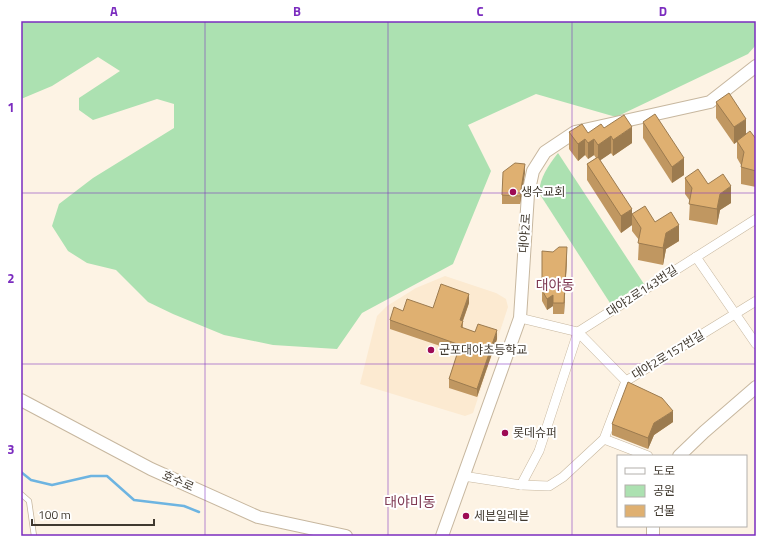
<svg xmlns="http://www.w3.org/2000/svg" width="777" height="557" viewBox="0 0 777 557" font-family="'Titillium Web','Noto Sans KR',sans-serif">
<rect width="100%" height="100%" fill="#fdf3e4"/>
<path fill="#fcead1" d="M445 276 496 293 506 299 508 307 473 413 465 416 360 384 377 316 387 306 416 288Z"/>
<g fill="#ace1b1">
<path d="M21 21H756V45L748 54 616 117 536 94 468 125 491 171 453 264 362 313 337 349 273 345 224 335 173 314 148 302 116 270 87 263 68 251 52 226 59 204 93 178 174 128V104L157 99 93 120 79 110V98L120 71 98 57 52 86 21 99Z"/>
<path d="M558 153 644 284 610 303 539 193C540 177 548 166 558 153Z"/>
</g>
<g fill="none" stroke-linecap="round" stroke-linejoin="round">
<path stroke="#6db4e1" stroke-width="2.5" d="M21 472 31 480 52 485 91 476H107L134 500 184 506 199 512"/>
<defs>
<path id="service" d="M21 494 29 501 34 536"/>
<g id="minor">
<path d="M696 257 756 344"/>
<path d="M520 318 578 332 756 219"/>
<path d="M604 439 648 456"/>
<path d="M463 476 521 485 549 486 563 477 604 439 626 381 756 301"/>
<path d="M521 485 539 451 578 332 626 381"/>
</g>
<g id="tertiary">
<path d="M21 400 151 469 258 517 346 536"/>
<path d="M679 456 704 432 756 387"/>
<path d="M442 536 520 318 528 194 533 171 545 152 575 132 710 102 756 66"/>
<path d="M653 536V526"/>
</g>
</defs>
<use href="#service" stroke="#c7b79f" stroke-width="6"/>
<use href="#minor" stroke="#c7b79f" stroke-width="10"/>
<use href="#tertiary" stroke="#c7b79f" stroke-width="14"/>
<use href="#service" stroke="#fff" stroke-width="4.5"/>
<use href="#minor" stroke="#fff" stroke-width="9"/>
<use href="#tertiary" stroke="#fff" stroke-width="12"/>
</g>
<g fill="#c09761">
<path d="M716 102 746 134 756 139V187L741 184V165L737 158V142L734 144 716 118Z"/>
<path d="M643 122 684 175 672 183 643 138Z"/>
<path d="M604 128 632 143 613 156 611 153 600 160 632 225 621 233 587 180V164L596 158 594 155 588 159 585 155 578 161 569 149V132L588 133Z"/>
<path d="M525 172 520 204H502V195Z"/>
<path d="M685 178 708 184 731 203 720 210 717 225 689 220 690 201 685 194Z"/>
<path d="M632 214 655 222 679 241 666 249 663 265 638 260 639 240 632 231Z"/>
<path d="M542 251 567 258 564 314H553V306L547 310 542 301Z"/>
<path d="M469 303 463 321V328L497 339 477 397 449 388V379L458 352 390 329V320L403 311 433 308Z"/>
<path d="M673 422 654 435 648 449 612 435V424Z"/>
</g>
<g fill="#9c7b4f">
<path d="M746 119V135L734 144V127Z"/>
<path d="M632 127V143L613 156V140Z"/>
<path d="M611 136V153L598 162V145Z"/>
<path d="M585 139V155L578 161V144Z"/>
<path d="M594 139V155L588 159V143Z"/>
<path d="M684 158V175L672 183V167Z"/>
<path d="M525 164V172L520 204V196Z"/>
<path d="M731 186V203L720 210 717 225V209L720 194Z"/>
<path d="M632 209V225L621 233V216Z"/>
<path d="M679 225V241L666 249 663 265V248L666 233Z"/>
<path d="M567 247V258L564 314V303Z"/>
<path d="M469 294V303L460 328V320Z"/>
<path d="M553 295V306L547 310V299Z"/>
<path d="M497 330V339L477 397V389Z"/>
<path d="M673 411V422L654 435 648 449V438L654 423Z"/>
</g>
<g fill="#dfb071" stroke="#9c7b4f">
<path d="M729 93 746 119 734 127 716 102Z"/>
<path d="M655 114 684 158 672 167 643 122Z"/>
<path d="M624 115 632 127 613 140 611 136 598 145 594 139 588 143 585 139 578 144 569 132 582 124 588 133 601 124 604 128Z"/>
<path d="M750 131 756 139V171L741 167 744 152 737 141Z"/>
<path d="M598 157 632 209 621 216 587 164Z"/>
<path d="M515 163 525 164 520 196 502 195 503 172Z"/>
<path d="M698 169 708 184 723 174 731 186 720 194 717 209 689 204 692 188 685 178Z"/>
<path d="M645 206 655 222 671 212 679 225 666 233 663 248 638 243 641 228 632 214Z"/>
<path d="M559 247H567L564 303H553V295L547 299 542 290V251L553 252Z"/>
<path d="M441 284 469 294 460 320 463 321 461 327 475 332 478 324 497 330 477 389 449 379 460 345 390 320 394 307 403 311 407 299 433 308Z"/>
<path d="M628 382 662 398 673 411 654 423 648 438 612 424Z"/>
</g>
<path fill="none" stroke="#7b2cbf" stroke-width="1" stroke-opacity="0.55" d="M205 21V536M388 21V536M572 21V536M21 193H756M21 364H756"/>
<g fill="#9d0a55" stroke="#fff" stroke-width="1.5">
<circle cx="513" cy="192" r="4"/>
<circle cx="431" cy="350" r="4"/>
<circle cx="505" cy="433" r="4"/>
<circle cx="466" cy="516" r="4"/>
</g>
<g text-anchor="middle" stroke-width="4" stroke-linejoin="round" paint-order="stroke">
<g font-size="12" fill="#40392f" stroke="#fff" text-anchor="start">
<text x="521" y="196">생수교회</text>
<text x="439" y="354">군포대야초등학교</text>
<text x="513" y="437">롯데슈퍼</text>
<text x="474" y="520">세븐일레븐</text>
</g>
<g font-size="12" fill="#40392f" stroke="#fff">
<text transform="translate(525 233) rotate(-86)" y="4">대야2로</text>
<text transform="translate(642 291) rotate(-33)" y="4">대야2로143번길</text>
<text transform="translate(668 355) rotate(-31)" y="4">대야2로157번길</text>
<text transform="translate(178 481) rotate(24)" y="4">호수로</text>
</g>
<g font-size="14" fill="#7f3a53" stroke="#fff">
<text x="555" y="290">대야동</text>
<text x="410" y="507">대야미동</text>
</g>
</g>
<rect width="777" height="557" fill="none" stroke="#ffffff" stroke-width="44"/>
<rect x="617" y="455" width="130" height="72" fill="#ffffff" stroke="#b3b0ac"/>
<rect x="625" y="468" width="20" height="6" fill="#ffffff" stroke="#b3b0ac"/>
<text x="653" y="475" font-size="12" fill="#40392f">도로</text>
<rect x="625" y="485" width="20" height="12" fill="#ace1b1" stroke="#b3b0ac"/>
<text x="653" y="495" font-size="12" fill="#40392f">공원</text>
<rect x="625" y="505" width="20" height="12" fill="#dfb071" stroke="#b3b0ac"/>
<text x="653" y="515" font-size="12" fill="#40392f">건물</text>
<path d="M32 519v6h122v-6" fill="none" stroke="#40392f" stroke-width="2"/>
<text x="38" y="519" font-size="12" fill="#40392f" stroke="#ffffff" stroke-width="3" paint-order="stroke">100 m</text>
<rect x="22" y="22" width="733" height="513" fill="none" stroke="#7b2cbf" stroke-width="1.5"/>
<g font-size="13" text-anchor="middle" font-weight="bold" fill="#7b2cbf">
<text x="114" y="16">A</text>
<text x="297" y="16">B</text>
<text x="480" y="16">C</text>
<text x="663" y="16">D</text>
<text x="11" y="112">1</text>
<text x="11" y="283">2</text>
<text x="11" y="454">3</text>
</g>
</svg>
